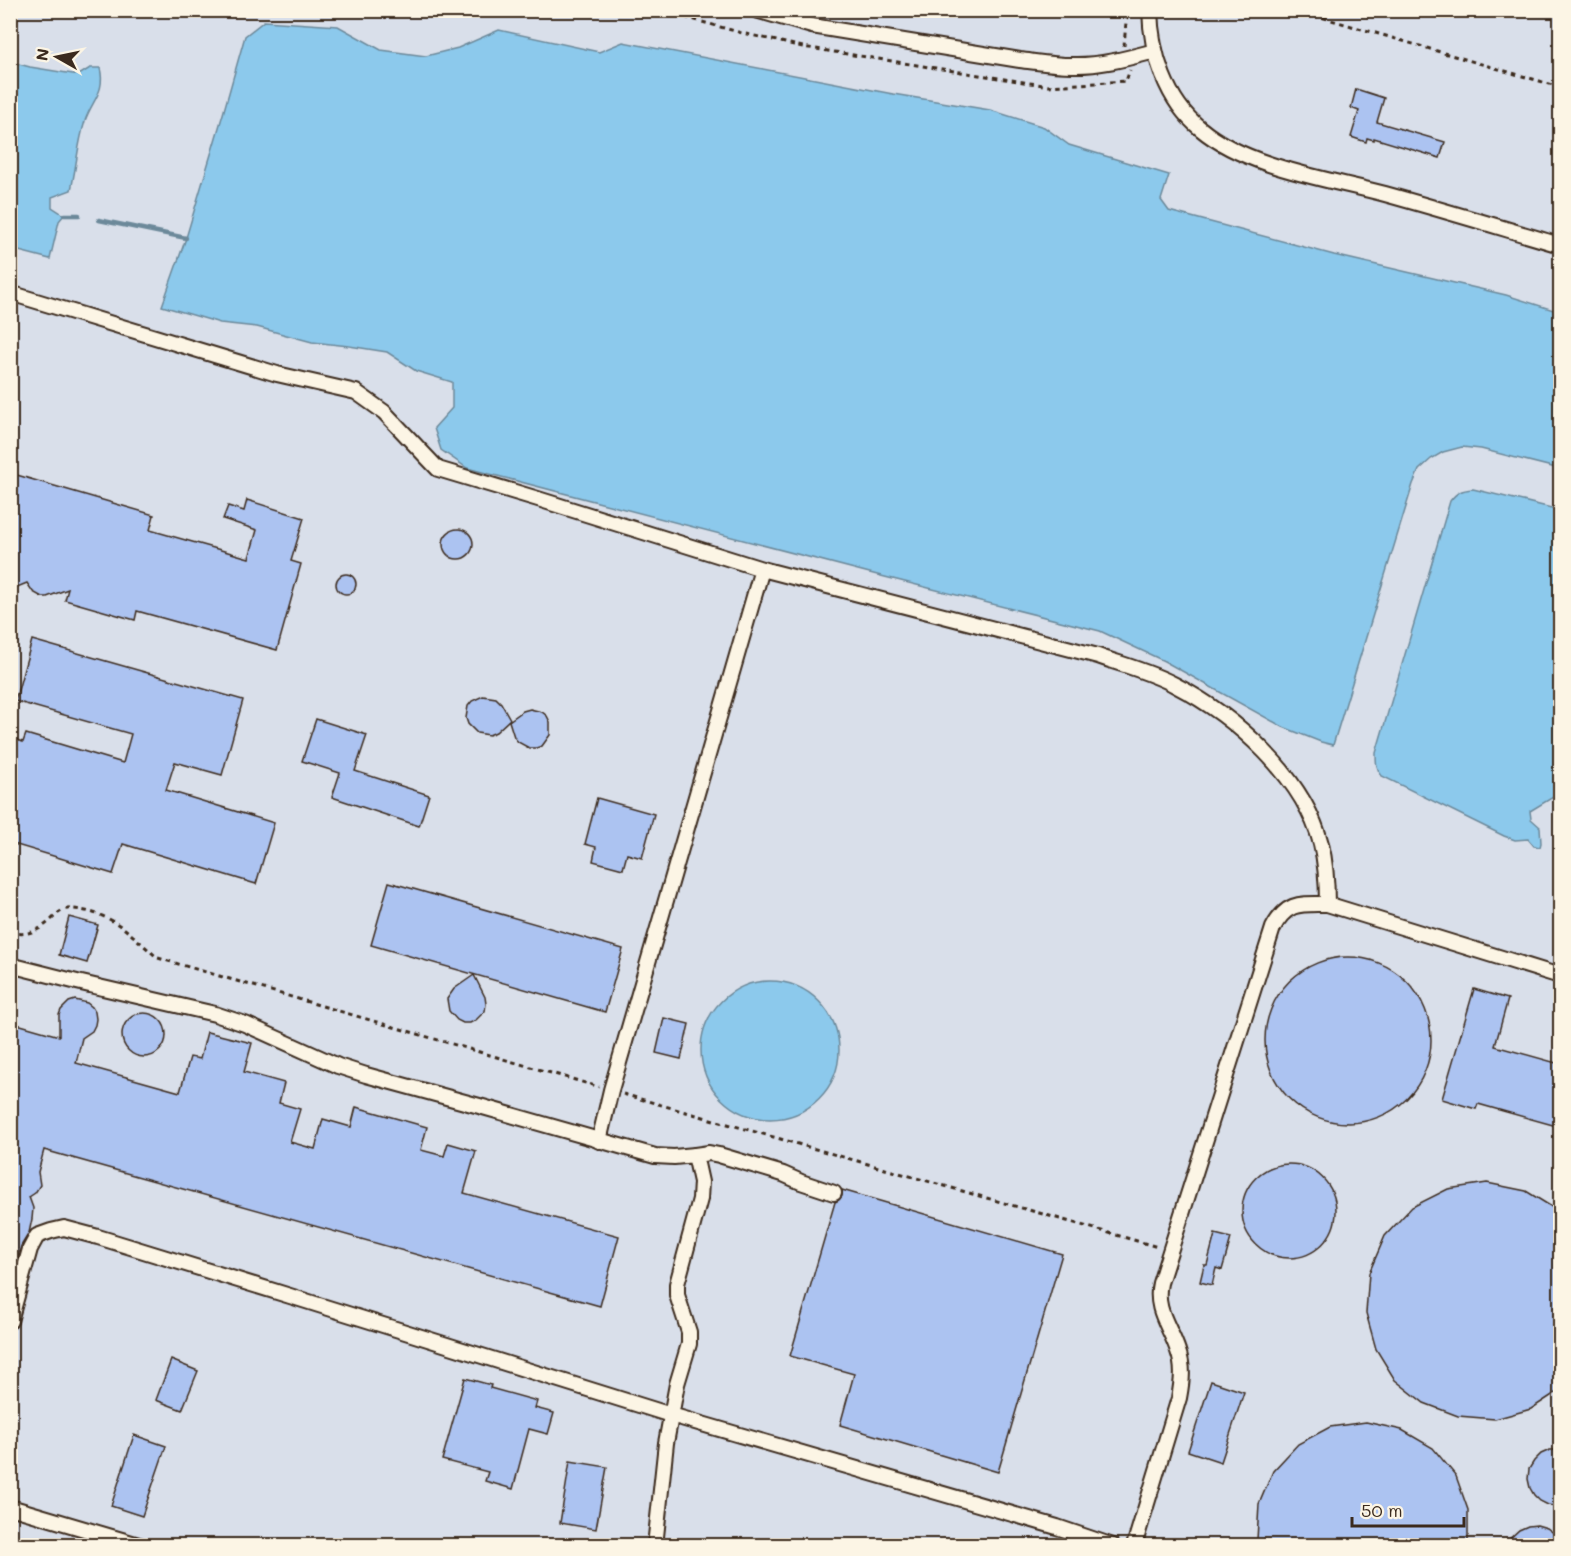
<svg xmlns="http://www.w3.org/2000/svg" width="1571" height="1556" viewBox="0 0 1571 1556" font-family="Mali,sans-serif">
<rect width="100%" height="100%" fill="#ecebe7"/>
<filter id="ink" filterUnits="userSpaceOnUse"><feTurbulence type="fractalNoise" baseFrequency=".0167" numOctaves="2"/><feDisplacementMap in="SourceGraphic" scale="12" xChannelSelector="R" yChannelSelector="G"/><feConvolveMatrix kernelMatrix="1 2 1 2 8 2 1 2 1" color-interpolation-filters="sRGB"/></filter>
<g filter="url(#ink)">
<rect fill="#d9dfea" x="11" y="11" width="1549" height="1534"/>
<g fill="#8cc9ec" stroke="#6c899a" stroke-width="1.5">
<path d="M264 21 338 26 381 50 426 56 458 48 499 30 599 52 623 42 893 94 990 110 1044 127 1069 145 1169 175 1161 200 1169 211 1334 255 1506 295 1560 312V469L1481 449 1462 447 1443 452 1431 459 1419 470 1413 484 1333 745 1321 742 1283 727 1164 661 1100 631 885 577 467 468 441 450 434 428 452 408V382L416 371 387 352 349 346 312 342 257 327 220 323 162 306 186 238 223 114 245 36Z"/>
<path d="M11 62 30 67 79 75 90 68H100C106 92 92 100 85 121 78 143 76 168 71 190L52 197V207L64 215 59 221 50 259 11 249Z"/>
<path d="M1473 489 1560 510V801L1553 797 1530 811 1531 819 1540 827 1541 843 1540 847 1534 846 1528 839 1515 840 1504 836 1382 776C1376 769 1376 762 1376 753L1450 501C1457 492 1461 490 1473 489Z"/>
<circle cx="770" cy="1050" r="69"/>
</g>
<g fill="none" stroke-linecap="round" stroke-linejoin="round">
<g stroke="#6c899a" stroke-width="4.5">
<path d="M64 215H79"/>
<path d="M99 220 186 238"/>
</g>
</g>
<g fill="#acc3f1" stroke="#3b2a1e" stroke-width="1.5">
<path d="M1356 89 1384 98 1377 122 1445 142 1440 158 1374 138V140L1367 138 1366 142 1351 137 1359 111 1351 108Z"/>
<path d="M10 473 154 515 150 530 249 558 257 530 223 519 228 506 244 511 247 500 304 518 291 561 301 564 277 650 137 611 135 620 65 600 68 589 47 597H42L33 592 27 583 10 590Z"/>
<circle cx="458" cy="544" r="15"/>
<circle cx="346" cy="584" r="10"/>
<path d="M32 640 243 700 222 775 175 762 166 790 274 823 256 884 123 844 113 874 10 843V738L23 742 26 734 123 763 131 734 15 701Z"/>
<path d="M483 696 496 698 501 703 510 719 496 732 489 735 477 733 468 724 466 718 468 706 472 701Z"/>
<path d="M530 709 542 712 547 716 550 722V735L542 746 536 748H529L518 742 514 737 509 721 523 711Z"/>
<path d="M316 719 367 735 355 771 429 795 419 826 332 797 340 773 302 761Z"/>
<path d="M597 798 654 814 642 858 627 854 623 869 593 861 596 847 585 844Z"/>
<path d="M389 882 623 949 605 1012 371 945Z"/>
<path d="M69 917 98 925 87 963 59 955Z"/>
<circle cx="1348" cy="1040" r="83"/>
<path d="M474 975 485 997 486 1004 485 1011 476 1020 470 1023H463L457 1020 449 1011 447 999 454 989Z"/>
<path d="M1474 989 1508 999 1495 1046 1560 1064V1127L1478 1104 1476 1109 1442 1099Z"/>
<path d="M75 1000 87 1003 92 1007 95 1012 96 1019 95 1025 92 1031 82 1038 76 1063 180 1092 190 1057 200 1059 207 1032 252 1043 244 1072 284 1083 279 1103 300 1109 290 1142 315 1149 323 1119 351 1127 356 1107 427 1127 421 1150 444 1156 448 1143 476 1151 464 1193 619 1236 600 1306 44 1150 38 1172 40 1185 35 1193 29 1197 33 1208 32 1219 29 1233 21 1246 10 1284V1022L59 1036V1015L61 1010 69 1002Z"/>
<circle cx="144" cy="1035" r="22"/>
<path d="M664 1018 689 1024 681 1059 656 1053Z"/>
<circle cx="1289" cy="1211" r="47"/>
<path d="M1487 1183 1526 1191 1560 1212V1390L1531 1409 1495 1419 1458 1416 1424 1403 1395 1380 1376 1349 1366 1313 1369 1273 1385 1236 1412 1207 1448 1189Z"/>
<path d="M842 1190 1062 1254 998 1472 840 1425 854 1374 790 1356 835 1202 839 1200 842 1196Z"/>
<path d="M1215 1234 1231 1238 1222 1270 1216 1268 1212 1285 1200 1282 1204 1265H1207Z"/>
<path d="M171 1360 198 1371 182 1410 156 1400Z"/>
<path d="M465 1378 491 1385 490 1388 537 1401 535 1408 554 1413 548 1434 529 1429 513 1489 485 1481 488 1472 442 1460Z"/>
<path d="M1211 1381 1244 1392 1221 1462 1188 1451Z"/>
<path d="M1366 1422 1402 1430 1433 1448 1456 1476 1468 1510V1545H1258L1257 1540 1259 1504 1273 1471 1298 1444 1330 1427Z"/>
<path d="M134 1435 166 1446 142 1516 111 1506Z"/>
<path d="M1550 1450H1560V1507L1548 1505 1540 1501 1534 1495 1530 1488 1528 1479 1529 1469 1534 1461 1541 1454Z"/>
<path d="M570 1461 607 1467 596 1529 560 1523Z"/>
<path d="M1537 1525 1547 1528 1555 1534 1560 1542V1545H1503L1519 1530 1528 1526Z"/>
</g>
<g fill="none" stroke-linecap="round" stroke-linejoin="round">
<defs>
<g id="street">
<path d="M756 10 812 26 1020 60C1037 62 1054 65 1072 65 1100 66 1128 58 1155 51"/>
<path d="M1150 10C1151 53 1166 101 1201 129 1246 167 1328 179 1385 194 1443 210 1502 228 1560 245"/>
<path d="M10 293 277 374 356 392 384 412 438 469 538 499 762 569 1098 656C1123 665 1151 672 1175 685 1235 716 1304 777 1321 844 1326 864 1327 884 1327 904 1301 904 1287 901 1273 928L1160 1283C1154 1310 1170 1326 1178 1351 1184 1367 1182 1382 1179 1398L1134 1546"/>
<path d="M1327 904 1560 976"/>
<path d="M10 965 77 982 215 1014 245 1024 338 1066 366 1075 483 1107 655 1156 674 1157 695 1155 701 1182 700 1199 677 1284V1295L689 1332V1344L677 1384 666 1443 655 1546"/>
<path d="M599 1141 611 1090 762 569"/>
<path d="M695 1155 709 1153 719 1155 783 1174 801 1182 834 1193"/>
<path d="M10 1321 30 1249 37 1236 51 1231 64 1228 98 1237 290 1296 671 1415 1057 1527 1113 1546"/>
<path d="M10 1507 142 1546"/>
</g>
</defs>
<use href="#street" stroke="#3b2a1e" stroke-width="18"/>
<g stroke="#3b2a1e" stroke-width="3" stroke-dasharray="4.5 4.5" stroke-linecap="butt">
<path d="M659 10 742 33 803 47 1049 86 1126 81 1130 70"/>
<path d="M1297 10 1560 87"/>
<path d="M1124 46 1127 10"/>
<path d="M10 932C28 937 40 930 52 919 55 916 59 912 63 910 69 908 75 909 81 910 117 916 132 936 158 958L599 1087"/>
<path d="M623 1094 1158 1247"/>
</g>
<use href="#street" stroke="#fcf5e5" stroke-width="14"/>
</g>
</g>
<rect width="1571" height="1556" fill="none" stroke="#fcf5e5" stroke-width="36"/>
<rect x="18" y="18" width="1535" height="1520" fill="none" stroke="#3b2a1e" stroke-width="2" filter="url(#ink)"/>
<g transform="translate(57 57) rotate(279)" stroke="#fcf5e5" stroke-width="4.5" paint-order="stroke">
<path d="M0-4.5L10 22L0 15L-10 22Z" fill="#3b2a1e"/>
<text y="-9" font-size="16" font-weight="bold" text-anchor="middle" fill="#3b2a1e">N</text>
</g>
<path d="M1352 1517v9h112v-9" fill="none" stroke="#3b2a1e" stroke-width="3"/>
<text x="1361" y="1517" font-size="18" fill="#3b2a1e" stroke="#fcf5e5" stroke-width="4.5" paint-order="stroke">50 m</text>
</svg>
